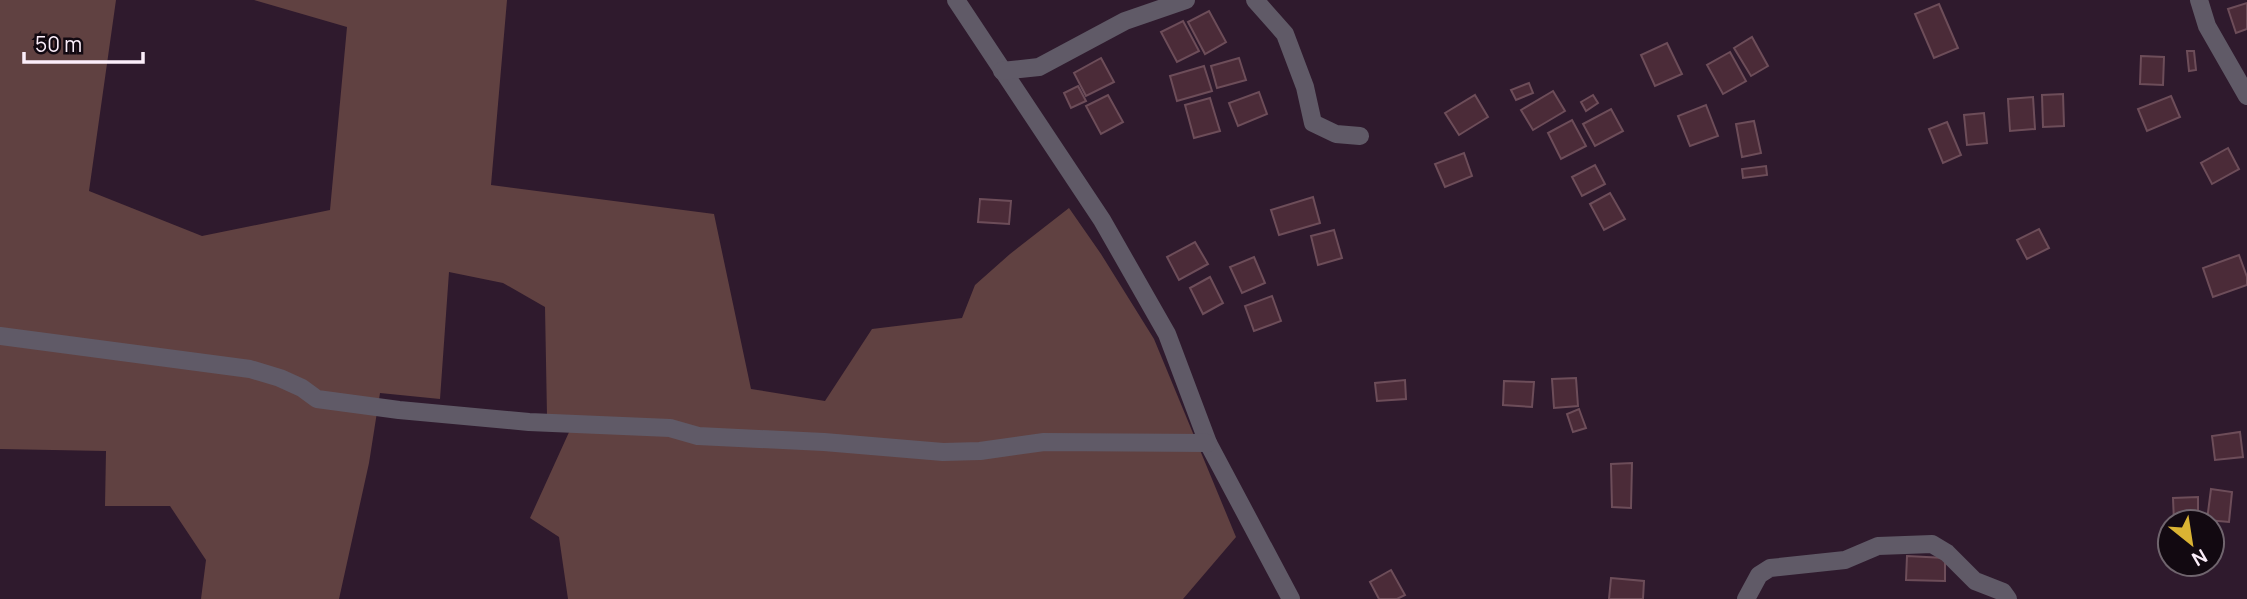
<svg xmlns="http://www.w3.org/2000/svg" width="2247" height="599" viewBox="0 0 2247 599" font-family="Manrope,sans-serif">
<rect width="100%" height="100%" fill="#2f1a2d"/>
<path fill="#604141" d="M0 0H116L89 191 202 236 330 210 347 27 254 0H507L491 185 714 214 751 389 825 401 872 329 962 318 975 285 1010 254 1069 208 1101 254 1154 339 1236 537 1183 599H568L559 537 530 518 570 430 547 416 545 307 503 283 449 272 440 399 380 393 369 463 339 599H201L206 560 170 506H105L106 451 0 449Z"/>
<g fill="#4b2b38" stroke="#6d4d59" stroke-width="2">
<path d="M2247 3V29L2236 33 2228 9Z"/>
<path d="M1939 4 1958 48 1934 58 1915 14Z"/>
<path d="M1209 11 1226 42 1205 54 1188 22Z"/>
<path d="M1183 21 1199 51 1177 62 1161 32Z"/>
<path d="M1752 37 1768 66 1751 76 1734 48Z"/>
<path d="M1667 43 1682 74 1655 86 1641 55Z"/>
<path d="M2187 51H2194L2196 70 2189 71Z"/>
<path d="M1730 52 1746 81 1723 94 1707 65Z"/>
<path d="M2141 56 2164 57 2163 85 2140 84Z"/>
<path d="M1101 58 1114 82 1086 96 1074 73Z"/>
<path d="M1239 58 1246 80 1217 88 1211 66Z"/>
<path d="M1204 66 1212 91 1177 101 1170 76Z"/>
<path d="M1529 83 1533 93 1516 100 1511 90Z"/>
<path d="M1078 86 1086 101 1071 108 1064 93Z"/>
<path d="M1553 91 1565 111 1533 130 1521 110Z"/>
<path d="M1259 92 1267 114 1238 126 1229 103Z"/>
<path d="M2063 94 2064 126 2043 127 2042 95Z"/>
<path d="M1108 95 1123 122 1101 134 1086 106Z"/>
<path d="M1475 95 1488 117 1459 135 1445 113Z"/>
<path d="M1593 95 1598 103 1586 111 1581 102Z"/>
<path d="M2171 96 2180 117 2147 131 2138 109Z"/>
<path d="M2033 97 2035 129 2010 131 2008 99Z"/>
<path d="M1210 98 1220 131 1194 138 1185 105Z"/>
<path d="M1706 105 1718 136 1690 146 1678 116Z"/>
<path d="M1611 109 1623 131 1595 146 1583 124Z"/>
<path d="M1984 113 1987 143 1967 145 1964 115Z"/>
<path d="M1572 120 1586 146 1561 159 1548 133Z"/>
<path d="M1754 121 1761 153 1742 157 1736 124Z"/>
<path d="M1947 122 1961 155 1943 163 1929 129Z"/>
<path d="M2228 148 2239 169 2212 184 2201 163Z"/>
<path d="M1464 153 1472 176 1445 187 1435 164Z"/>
<path d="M1595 165 1605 184 1582 196 1572 177Z"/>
<path d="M1766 166 1767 175 1743 178 1742 169Z"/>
<path d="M1610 193 1625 219 1604 230 1590 204Z"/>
<path d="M1313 197 1320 223 1279 235 1271 210Z"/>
<path d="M980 199 1011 201 1009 224 978 222Z"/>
<path d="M2039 229 2049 248 2027 259 2017 240Z"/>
<path d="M1334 230 1342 258 1318 265 1311 236Z"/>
<path d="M1195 242 1208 264 1179 280 1167 257Z"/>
<path d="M2239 255 2247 277V285L2213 297 2203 268Z"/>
<path d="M1254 257 1265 283 1242 293 1230 267Z"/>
<path d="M1210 277 1223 303 1203 314 1190 288Z"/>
<path d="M1272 296 1281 321 1254 331 1245 306Z"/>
<path d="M1576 378 1578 406 1554 408 1552 379Z"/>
<path d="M1405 380 1406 399 1377 401 1375 383Z"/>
<path d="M1504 381 1534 382 1532 407 1503 405Z"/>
<path d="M1579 409 1586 428 1573 432 1567 414Z"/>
<path d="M2240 432 2243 457 2215 460 2212 436Z"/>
<path d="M1632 463 1631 508 1612 507 1611 464Z"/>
<path d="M2211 489 2232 492 2229 522 2207 520Z"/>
<path d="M2198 497V522H2174L2173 498Z"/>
<path d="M1907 556 1945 558V581L1906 580Z"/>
<path d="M1391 570 1405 595 1397 599H1379L1370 582Z"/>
<path d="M1611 578 1644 581 1643 599H1609Z"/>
</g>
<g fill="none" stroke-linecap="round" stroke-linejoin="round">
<g stroke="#605a67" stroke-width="18">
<path d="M956 0 1102 220 1167 334 1208 443 1291 599"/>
<path d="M1255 0 1285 34 1305 87 1313 123 1336 134 1360 136"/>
<path d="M2199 0 2207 26 2247 96"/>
<path d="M1002 71 1039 67 1125 21 1186 0"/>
<path d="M0 336 250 369 280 378 302 388 317 399 399 410 529 422 670 428 698 436 824 442 943 452 980 451 1044 442 1208 443"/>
<path d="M1746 599 1759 575 1770 568 1845 560 1878 546 1932 544 1947 553 1975 581 2003 592 2008 599"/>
</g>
</g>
<g transform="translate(2191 543) rotate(150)"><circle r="33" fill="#120911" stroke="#70656e" stroke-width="2"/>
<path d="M0-5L12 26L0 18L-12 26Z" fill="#dab333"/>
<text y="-10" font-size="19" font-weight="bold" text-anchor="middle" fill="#fceefa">N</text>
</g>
<path d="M24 52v10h119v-10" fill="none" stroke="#fceefa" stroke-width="3.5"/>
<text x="35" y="52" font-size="21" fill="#fceefa" stroke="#120911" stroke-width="5" paint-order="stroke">50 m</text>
</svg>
